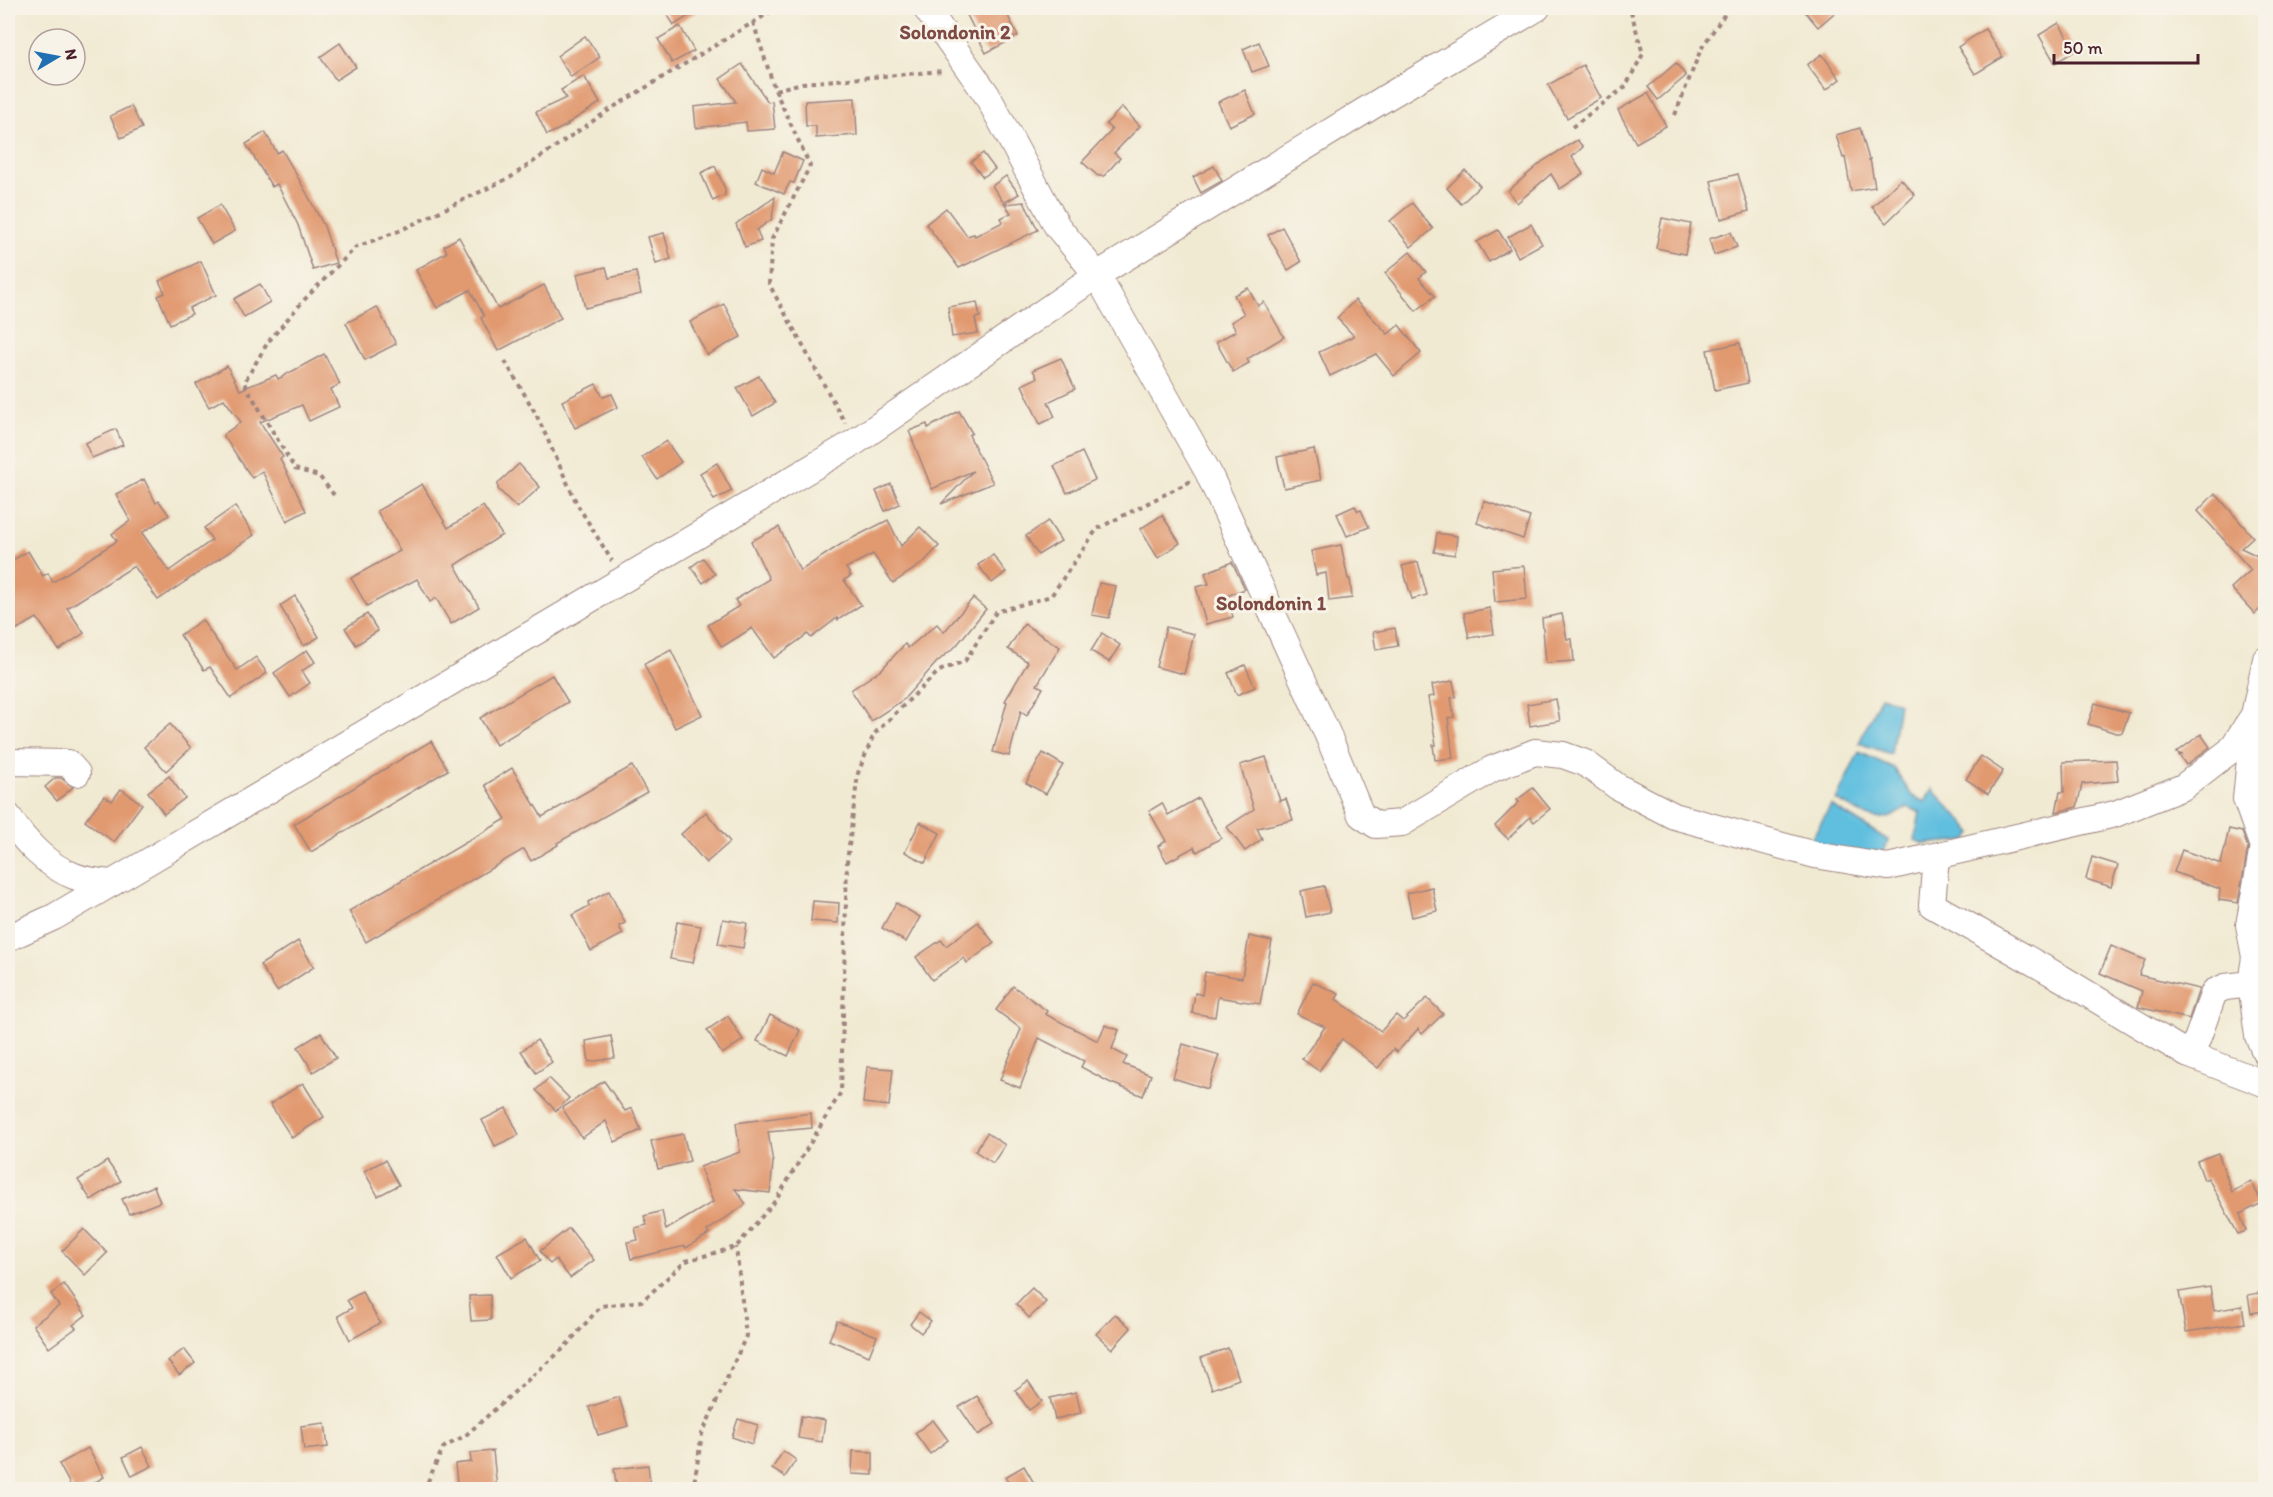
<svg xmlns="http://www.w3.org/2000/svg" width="2273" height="1497" viewBox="0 0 2273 1497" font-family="Itim,sans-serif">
<rect width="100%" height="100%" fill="#f7f3e8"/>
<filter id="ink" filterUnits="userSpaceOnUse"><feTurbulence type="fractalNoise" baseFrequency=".0167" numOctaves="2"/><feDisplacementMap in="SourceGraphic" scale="12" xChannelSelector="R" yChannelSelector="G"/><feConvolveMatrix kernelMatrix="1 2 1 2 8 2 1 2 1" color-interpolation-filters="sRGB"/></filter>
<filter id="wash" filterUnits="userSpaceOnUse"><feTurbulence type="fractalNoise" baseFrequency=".008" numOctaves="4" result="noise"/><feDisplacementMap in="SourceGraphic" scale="24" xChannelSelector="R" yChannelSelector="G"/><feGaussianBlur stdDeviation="1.35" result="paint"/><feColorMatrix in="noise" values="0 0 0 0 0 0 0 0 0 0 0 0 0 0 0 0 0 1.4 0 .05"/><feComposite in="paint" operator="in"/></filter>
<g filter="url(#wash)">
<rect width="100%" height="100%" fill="#f1ead3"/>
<g fill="#61bfdf" stroke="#566f85" stroke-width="1.5">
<path d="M1881 696 1899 703 1891 754 1859 743Z"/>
<path d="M1859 752 1894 768 1912 796 1925 802 1932 789C1945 804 1961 817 1972 833L1967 840 1924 844 1915 840 1920 812 1908 807C1876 829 1867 815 1836 800Z"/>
<path d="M1831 805 1888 840 1883 857 1808 845Z"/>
</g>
<g id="blocks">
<g fill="#e1996f">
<path d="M663 8H702L674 25Z"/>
<path d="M981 8H1004L1018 36 986 53 967 15Z"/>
<path d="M1802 8H1840L1818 27Z"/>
<path d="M2059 23 2075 51 2055 63 2039 35Z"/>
<path d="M680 26 694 51 672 63 658 39Z"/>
<path d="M1985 29 2003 57 1975 74 1958 47Z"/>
<path d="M585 36 600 57 571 77 557 56Z"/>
<path d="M1259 42 1269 66 1252 72 1243 49Z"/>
<path d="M340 43 356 67 336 80 320 57Z"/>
<path d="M1822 54 1840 79 1826 90 1807 65Z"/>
<path d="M1676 63 1686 76 1658 100 1648 87Z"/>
<path d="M742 64 768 102 772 101 775 129 747 131 746 122 696 128 694 107 736 102 720 79Z"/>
<path d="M1583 65 1601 98 1567 118 1548 85Z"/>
<path d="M584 76 600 103 567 124 568 125 547 135 536 112 566 98 561 90Z"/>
<path d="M1245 90 1255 114 1229 126 1218 102Z"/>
<path d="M1648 93 1666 126 1636 143 1618 110Z"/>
<path d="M855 98 857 135 816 138V126H806L805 101Z"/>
<path d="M131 106 142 128 121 138 110 116Z"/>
<path d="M1122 107 1140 126 1114 153 1120 158 1104 176H1098L1082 162 1112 130 1106 124Z"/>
<path d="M1860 128 1869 160 1870 159 1875 187 1851 191 1845 157 1843 158 1836 135Z"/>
<path d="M265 132 277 153 282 150 305 190 324 226 336 263 313 270 298 225 277 184 272 187 246 144Z"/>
<path d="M1577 140 1583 147 1572 157 1583 174 1560 189 1551 174 1517 203 1508 191 1543 161Z"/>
<path d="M783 152 803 161 794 183 790 182 784 194 756 182 762 167 774 173Z"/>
<path d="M983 153 995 169 983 177 971 162Z"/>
<path d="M715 166 725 189V195L713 201 701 173Z"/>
<path d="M1214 166 1222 181 1201 193 1193 177Z"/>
<path d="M1465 170 1480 186 1461 204 1447 188Z"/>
<path d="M1738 174 1749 211 1721 219 1711 181Z"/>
<path d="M1006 176 1019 194 1004 203 992 186Z"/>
<path d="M1901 179 1915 195 1886 223 1872 207Z"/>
<path d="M775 197 772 219 757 230 761 241 745 247 736 224Z"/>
<path d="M1024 202 1038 230 959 268 926 224 946 208 967 236 974 234 975 236 1003 222 1001 218 1011 213 1005 204Z"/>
<path d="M1412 203 1433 229 1411 247 1390 221Z"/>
<path d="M220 205 235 231 212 244 197 218Z"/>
<path d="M1662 218 1691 224 1685 254 1656 248Z"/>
<path d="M1531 224 1542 244 1518 257 1508 237Z"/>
<path d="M1282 227 1301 262 1288 270 1268 235Z"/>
<path d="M1498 230 1510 249 1489 262 1477 242Z"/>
<path d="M1731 232 1737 247 1714 255 1709 239Z"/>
<path d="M664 233 671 259 656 264 648 237Z"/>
<path d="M459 237 498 309 544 285 561 318 498 351 481 318 484 316 470 290 437 308 416 270 447 252 444 246Z"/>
<path d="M1410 252 1426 272 1419 278 1435 296 1416 311 1385 273Z"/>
<path d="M201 261 216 295 189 308 192 314 170 324 158 296 165 293 159 281Z"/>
<path d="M606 267 609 278 636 272 641 294 585 308 577 274Z"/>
<path d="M260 284 270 302 244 317 234 299Z"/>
<path d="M1248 288 1258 306 1264 302 1284 337 1247 359 1249 363 1233 372 1216 342 1236 331 1231 322 1244 314 1234 295Z"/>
<path d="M1355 300 1388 334 1399 325 1421 353 1394 376 1376 354 1330 376 1319 352 1354 336 1337 318Z"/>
<path d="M977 302 980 317 975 318 978 333 952 337 948 307Z"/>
<path d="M724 304 741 337 707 355 690 322Z"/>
<path d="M377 307 396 344 365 360 346 323Z"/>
<path d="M1740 343 1748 383 1715 390 1707 350Z"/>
<path d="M324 354 340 384 331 389 339 407 309 421 302 405 260 422 283 457 280 459 306 511 287 521 262 471 252 478 223 435 241 422 224 399 209 407 196 384 227 366 240 390 276 375 278 379Z"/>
<path d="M1061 358 1075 389 1048 402 1055 417 1040 424 1022 385 1037 378 1033 370Z"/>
<path d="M759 376 775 403 753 416 737 388Z"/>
<path d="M596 384 603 397 612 394 618 407 575 428 562 401Z"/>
<path d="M959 411 972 433 969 435 993 483 941 504 973 471 932 489 909 431 927 424 928 428Z"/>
<path d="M116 429 123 445 92 458 85 443Z"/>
<path d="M666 441 681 462 657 479 642 457Z"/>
<path d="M1314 449 1321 480 1284 488 1277 457Z"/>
<path d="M1082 452 1095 480 1067 493 1054 466Z"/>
<path d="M717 463 732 491 714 500 700 473Z"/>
<path d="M519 464 540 487 517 508 498 489V483Z"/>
<path d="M144 479 156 503 159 501 169 515 142 533 169 571 212 540 204 528 235 506 254 535 158 600 134 566 67 608 84 633 59 650 37 618 8 634V563L28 551 43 576 48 573 53 582 117 541 112 534 130 521 116 494Z"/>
<path d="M422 484 448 528 483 506 502 535 455 565 479 607 451 624 436 598 430 602 417 579 367 606 351 578 400 551 377 511Z"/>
<path d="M891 484 900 504 885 511 876 491Z"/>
<path d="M2215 493 2253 537 2241 548 2264 559 2265 557V604L2255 614 2231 588 2251 570 2198 511Z"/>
<path d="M1484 501 1530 517 1523 539 1477 523Z"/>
<path d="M1355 506 1358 511 1361 510 1369 527 1347 536 1337 514Z"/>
<path d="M1162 515 1180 543 1158 558 1140 529Z"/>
<path d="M888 520 901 546 920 527 939 546 923 563 893 583 873 554 846 568 851 576 844 580 861 605 838 620 837 618 811 638 808 634 774 658 752 628 722 647 708 625 739 606 735 600 769 579 751 541 779 527 800 571 843 543Z"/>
<path d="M1048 521 1061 541 1038 555 1026 536Z"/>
<path d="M1437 533 1457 536 1455 555 1434 552Z"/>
<path d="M1341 545 1348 579H1350L1352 598 1329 601 1326 573 1316 575 1311 551Z"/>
<path d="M993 555 1006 572 992 583 978 565Z"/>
<path d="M703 558 715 574 703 583 691 567Z"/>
<path d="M1232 562 1245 589 1227 596 1233 617 1206 624 1196 587 1209 584 1205 573Z"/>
<path d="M1418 562 1427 595 1412 599 1402 566Z"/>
<path d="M1524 566 1527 599 1495 602 1492 569Z"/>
<path d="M1099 583 1116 586 1109 618 1092 615Z"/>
<path d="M295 596 319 637 304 646 280 606Z"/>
<path d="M973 598 986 609 956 646 937 662 903 700 871 721 851 690 881 670 905 644 908 648 937 624 944 632Z"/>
<path d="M1490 608 1494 634 1469 638 1464 613Z"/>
<path d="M367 614 378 631 356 645 345 628Z"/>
<path d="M1562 614 1567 639H1572L1574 661 1546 663 1542 618Z"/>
<path d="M202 620 237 670 256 657 267 673 231 698 210 667 204 670 180 635Z"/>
<path d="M1024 624 1060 647 1037 685 1043 688 1027 715 1021 711 1009 756 993 752 1007 702 1005 701 1028 662 1008 649Z"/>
<path d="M1166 627 1194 634 1184 674 1156 667Z"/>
<path d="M1395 628 1398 646 1376 650 1373 632Z"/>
<path d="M1102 633 1120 645 1109 662 1091 651Z"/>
<path d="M307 650 315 662 302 671 310 683 290 697 274 673Z"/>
<path d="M671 650 702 715 675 728 644 664Z"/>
<path d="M1245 665 1255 687 1237 695 1228 673Z"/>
<path d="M552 675 568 702 496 745 480 718Z"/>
<path d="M1453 681 1456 697 1451 698 1454 717 1448 718 1453 758 1435 760 1433 745H1436L1428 697 1434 696 1432 685Z"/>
<path d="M1556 699 1560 721 1530 726 1527 704Z"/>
<path d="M2095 703 2129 713 2122 733H2116L2088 724Z"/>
<path d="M170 724 191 748 166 771 144 747Z"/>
<path d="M2201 734 2210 747 2186 765 2179 755H2183L2176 753Z"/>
<path d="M431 741 448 770 311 852 294 824Z"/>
<path d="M1043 753 1063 765 1046 794 1026 783Z"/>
<path d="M1981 756 2003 771 1988 794 1966 779Z"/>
<path d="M1266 757 1280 801 1286 799 1293 820 1257 828 1262 839 1245 851 1227 827 1254 809 1240 765Z"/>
<path d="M2116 760 2118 781 2082 784 2077 807 2056 812 2060 792H2064L2063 762Z"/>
<path d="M632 766 647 792 557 843 558 845 531 861 524 849 366 942 349 911 506 819 485 785 512 768 542 817Z"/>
<path d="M169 776 185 798 164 814 148 792Z"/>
<path d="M55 778H61L73 787 57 801 45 787Z"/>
<path d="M1533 788 1550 809 1534 822 1530 817 1508 839 1495 826 1519 802 1517 800Z"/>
<path d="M121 789 142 804 114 842 85 821 104 796 112 801Z"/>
<path d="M1198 798 1221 838 1197 852 1194 847 1167 862 1158 846 1166 841 1149 811 1162 803 1168 815Z"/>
<path d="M706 812 730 842 706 863 681 834Z"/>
<path d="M920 822 940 833 925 863 905 852Z"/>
<path d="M2229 829 2242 832 2248 848 2238 903 2219 900 2220 889 2174 872 2182 850 2221 864Z"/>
<path d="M2092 857 2118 865 2111 887 2086 879Z"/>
<path d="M1324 886 1330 912 1306 917 1301 891Z"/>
<path d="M1432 887 1437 911 1412 917 1407 893Z"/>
<path d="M609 891 625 923 619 926 623 934 591 951 572 915 589 906 588 902Z"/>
<path d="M813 901 839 903 838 923 811 921Z"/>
<path d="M896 903 920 917 906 942 882 928Z"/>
<path d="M723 919 747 923 743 948 718 944Z"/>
<path d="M677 922 701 926 693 963 670 959Z"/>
<path d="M978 922 994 943 967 963 964 958 932 980 916 957 941 940 946 946Z"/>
<path d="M1249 936 1272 941 1260 1004 1218 997 1215 1017 1192 1013 1195 993 1202 995 1205 972 1242 978Z"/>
<path d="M298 941 314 967 277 991 260 965Z"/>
<path d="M2111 946 2145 960 2139 975 2199 989 2189 1019 2138 1007 2142 991 2100 973Z"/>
<path d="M1313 982 1339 994 1336 999 1381 1031 1396 1015 1403 1021 1427 998 1443 1014 1422 1034 1418 1029 1397 1052 1393 1049 1378 1068 1342 1039 1319 1071 1302 1059 1325 1027 1297 1014Z"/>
<path d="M1013 986 1047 1011 1045 1014 1098 1041 1105 1025 1119 1030 1112 1049 1127 1057 1123 1064 1151 1075 1143 1096 1109 1082 1081 1067 1084 1061 1039 1038 1020 1088 1000 1080 1021 1029 996 1010Z"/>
<path d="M770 1015 800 1030 788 1056 757 1041Z"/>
<path d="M728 1016 743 1040 722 1054 707 1030Z"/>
<path d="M321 1033 336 1058 313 1072 298 1047Z"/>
<path d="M611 1036 615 1058 589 1062 586 1041Z"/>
<path d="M537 1040 552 1062 536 1073 521 1051Z"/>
<path d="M1183 1044 1219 1055 1208 1089 1173 1078Z"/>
<path d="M867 1067 893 1069 889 1106 863 1103Z"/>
<path d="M549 1078 569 1098 556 1111 536 1090Z"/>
<path d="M604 1081 625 1111 632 1108 641 1130 615 1142 606 1121 582 1138 562 1108Z"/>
<path d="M303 1083 324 1117 292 1138 270 1104Z"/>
<path d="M506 1108 519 1135 495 1146 482 1120Z"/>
<path d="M811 1113 812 1128 768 1132 773 1163 770 1193 735 1189 746 1204 707 1231 709 1234 686 1248 685 1246 631 1259 627 1242 638 1240 635 1228 647 1225 644 1216 662 1211 666 1230 713 1202 700 1167 740 1152 736 1123Z"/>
<path d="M987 1133 1005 1145 993 1163 975 1151Z"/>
<path d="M683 1134 690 1161 658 1169 651 1141Z"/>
<path d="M2218 1153 2232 1192 2251 1181 2262 1203 2240 1214 2246 1231 2238 1234 2208 1178 2204 1180 2197 1161Z"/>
<path d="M385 1160 399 1185 378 1196 364 1171Z"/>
<path d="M107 1161 121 1181 91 1200 78 1180Z"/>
<path d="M154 1186 160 1202 129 1214 122 1199Z"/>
<path d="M569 1228 594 1260 570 1278 556 1259 550 1264 540 1251Z"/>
<path d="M84 1229 107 1253 85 1275 62 1251Z"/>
<path d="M527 1237 540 1261 511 1278 497 1254Z"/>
<path d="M64 1284 86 1315 73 1325 76 1328 49 1348 33 1325 59 1306 51 1294Z"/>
<path d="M2210 1287 2214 1311 2242 1306 2245 1323 2186 1332 2179 1292Z"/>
<path d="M1032 1288 1046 1302 1029 1318 1016 1304Z"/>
<path d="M362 1292 380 1323 350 1340 338 1316 352 1308 347 1300Z"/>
<path d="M2265 1292V1311L2251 1313 2248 1295Z"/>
<path d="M490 1295 491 1320 471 1321 469 1296Z"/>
<path d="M919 1312 931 1321 921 1333 910 1324Z"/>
<path d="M1115 1314 1131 1328 1112 1349 1096 1334Z"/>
<path d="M837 1321 877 1336 869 1356 829 1340Z"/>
<path d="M1228 1348 1239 1379 1212 1389 1201 1358Z"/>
<path d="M184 1349 195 1363 179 1375 168 1361Z"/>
<path d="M1028 1381 1042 1401 1029 1410 1015 1390Z"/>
<path d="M1076 1392 1081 1413 1055 1419 1050 1398Z"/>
<path d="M977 1396 995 1424 978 1435 959 1407Z"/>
<path d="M619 1397 628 1426 598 1435 589 1407Z"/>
<path d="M801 1416 825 1420 822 1442 798 1438Z"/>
<path d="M738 1419 758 1425 752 1444 732 1437Z"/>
<path d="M933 1420 948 1440 930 1454 915 1433Z"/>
<path d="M325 1423 328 1447 304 1450 301 1426Z"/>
<path d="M142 1447 152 1466 132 1476 123 1457Z"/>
<path d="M88 1448 104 1477 82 1490H73L59 1464Z"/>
<path d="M493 1451 497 1489 458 1490 455 1464 471 1462 470 1453Z"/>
<path d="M783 1451 796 1460 785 1477 772 1469Z"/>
<path d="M853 1451 873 1452V1475L852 1474Z"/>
<path d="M648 1465 651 1490H617L614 1469Z"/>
<path d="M1024 1466 1038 1490H1013L1005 1477Z"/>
</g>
</g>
</g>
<g filter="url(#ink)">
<use href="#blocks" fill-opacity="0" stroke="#9e847f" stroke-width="1.5"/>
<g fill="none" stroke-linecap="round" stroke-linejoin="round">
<defs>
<g id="minor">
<path d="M926 8 987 95 1057 226 1097 275 1208 472 1327 733 1361 815 1376 825 1402 823 1492 769 1535 752 1563 755 1585 763 1618 787 1674 816 1815 855 1888 867 2115 814 2183 787 2231 750 2254 715 2266 659"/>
<path d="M2254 718 2246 799 2263 847 2249 925 2255 957 2251 984 2258 1036 2266 1054"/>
<path d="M8 762 68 763 77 773"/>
<path d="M8 816C23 840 47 866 74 876 86 881 100 882 112 883"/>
<path d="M1936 856 1932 905 2063 979 2187 1054 2266 1084"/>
<path d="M8 938 54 917 112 883 855 442 1097 275 1387 97 1537 8"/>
<path d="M2187 1054 2197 1040 2214 992 2225 987 2251 984"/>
</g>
</defs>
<use href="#minor" stroke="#9e847f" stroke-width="28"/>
<g stroke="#9e847f" stroke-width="4" stroke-dasharray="4.5 4.5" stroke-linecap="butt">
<path d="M753 22 775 90 802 83 943 71"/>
<path d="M775 90 810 166 772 239 769 284 845 423"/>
<path d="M1675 115 1701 49 1724 15 1726 8"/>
<path d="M1572 127 1625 87 1643 54 1630 8"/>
<path d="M505 361 536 414 577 504 612 561"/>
<path d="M334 495 319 476 295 469 244 383 268 342 304 300 356 247 399 231 511 177 612 108 777 8"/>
<path d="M424 1490 443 1448 466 1435 564 1348 601 1306 642 1301 686 1261 736 1247 776 1200 841 1092 847 862 858 773 874 734 939 671 965 661 996 612 1051 596 1097 529 1191 481"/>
<path d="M693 1490 702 1434 746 1336 736 1247"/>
</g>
<use href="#minor" stroke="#fff" stroke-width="26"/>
</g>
</g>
<g text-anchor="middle" stroke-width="6" stroke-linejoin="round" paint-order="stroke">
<g font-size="20" font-weight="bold" fill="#7f4a43" stroke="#f7f3e8">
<text x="955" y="39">Solondonin 2</text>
<text x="1271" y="610">Solondonin 1</text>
</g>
</g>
<rect width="2273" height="1497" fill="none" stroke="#f7f3e8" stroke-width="30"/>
<g transform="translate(57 57) rotate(80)"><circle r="28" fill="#f7f3e8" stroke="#b29e9c" stroke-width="1.5"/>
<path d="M0-4.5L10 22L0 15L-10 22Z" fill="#1f6fb2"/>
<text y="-9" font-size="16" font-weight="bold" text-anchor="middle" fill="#4a1f2b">N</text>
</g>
<path d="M2054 54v9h144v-9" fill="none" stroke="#4a1f2b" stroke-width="3"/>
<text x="2063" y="54" font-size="18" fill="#4a1f2b" stroke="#f7f3e8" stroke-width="4.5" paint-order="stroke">50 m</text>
</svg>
